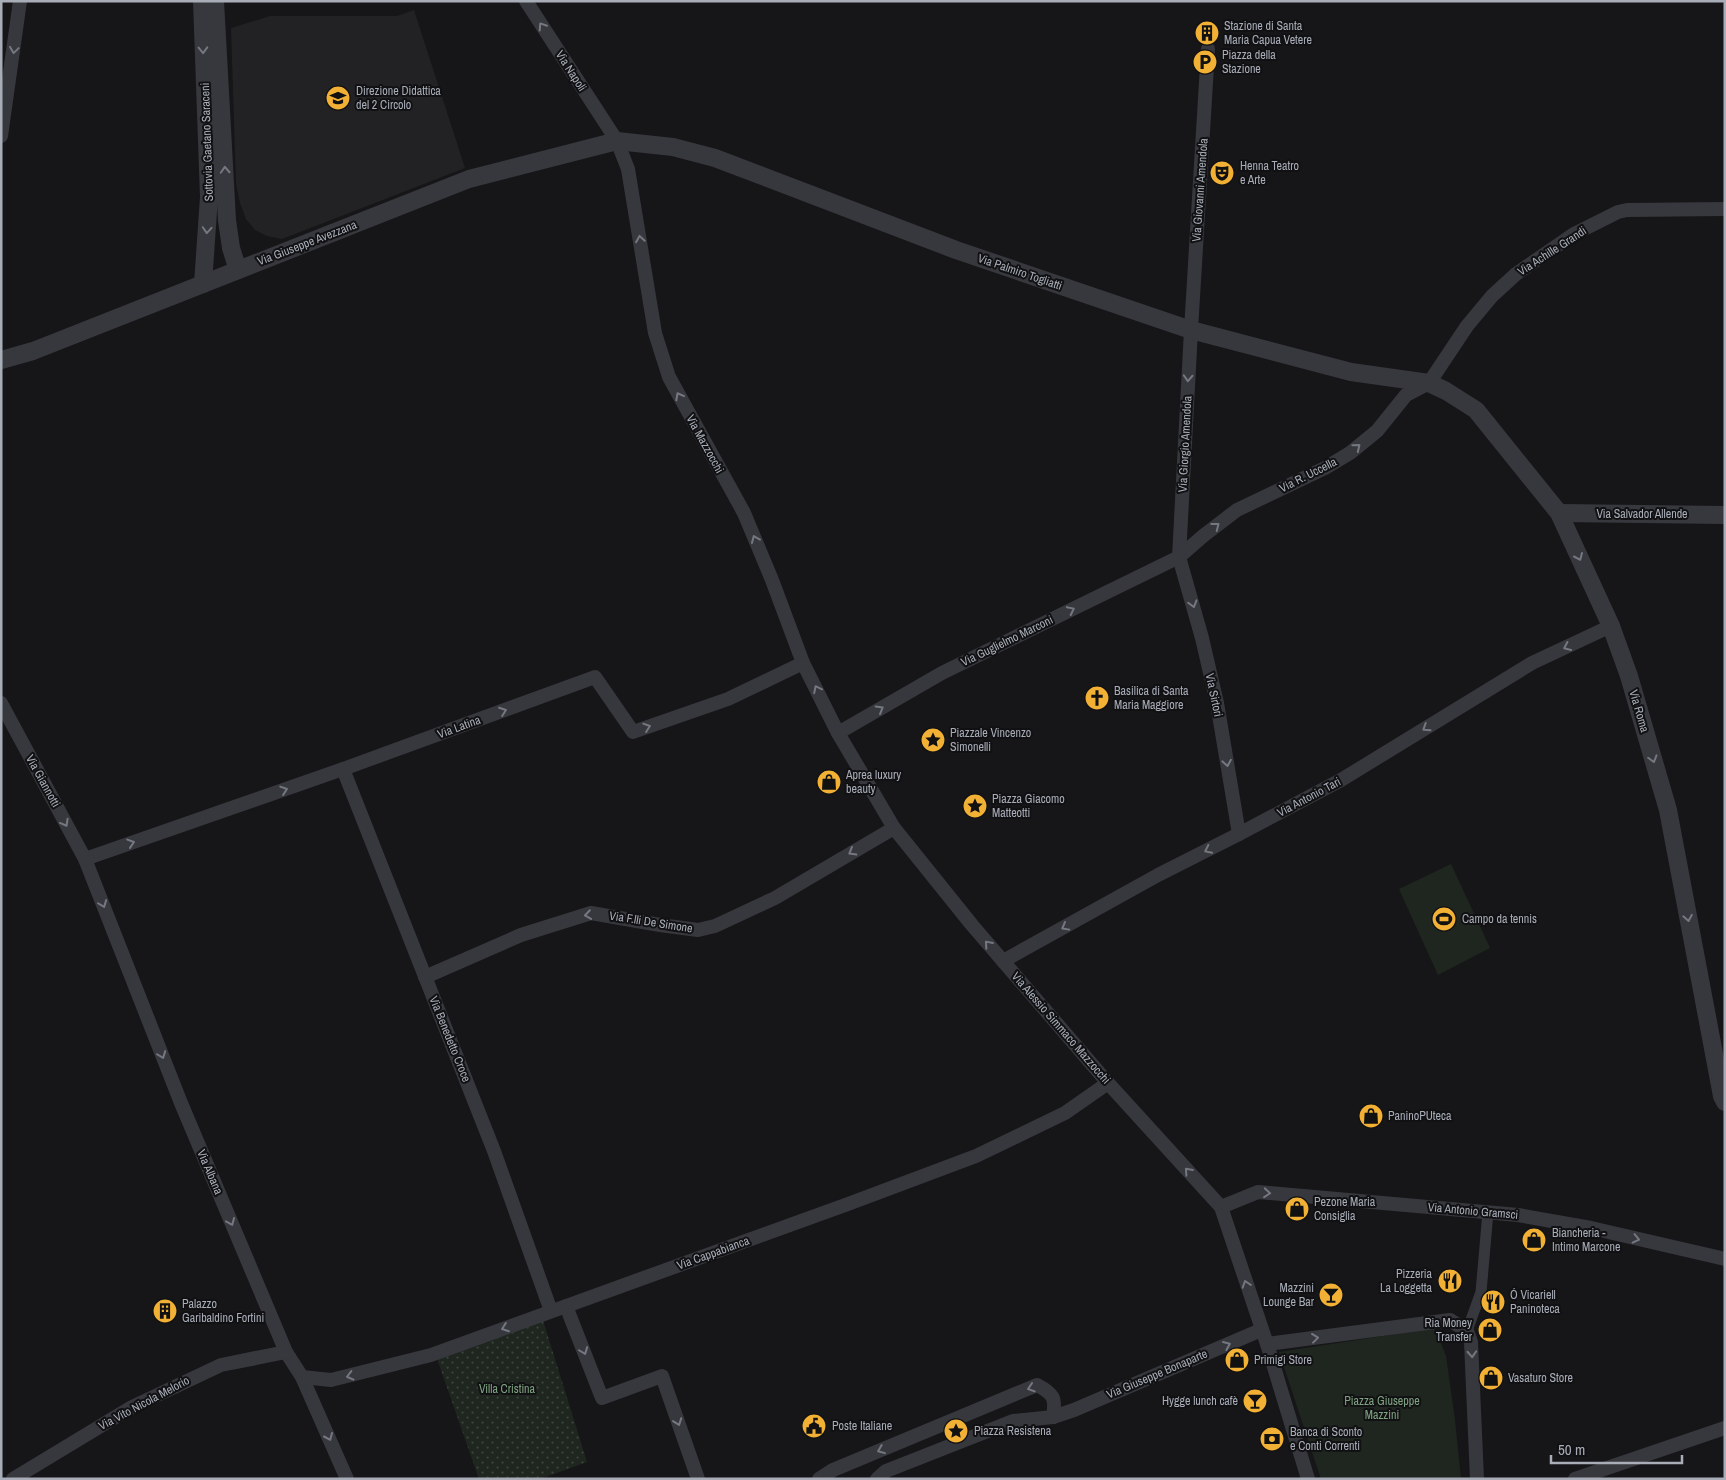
<svg xmlns="http://www.w3.org/2000/svg" width="1726" height="1480" viewBox="0 0 1726 1480" font-family="'Archivo Narrow',sans-serif">
<defs>
<pattern id="park-dots" width="8" height="8" patternUnits="userSpaceOnUse" patternTransform="scale(1.25)"><rect width="8" height="8" fill="#1e261f"/><path d="M2 2h.1M6 6h.1" fill="none" stroke="#3c433d" stroke-width="1.8" stroke-linecap="round"/></pattern>
</defs>
<rect width="100%" height="100%" fill="#161618"/>
<path fill="#222225" d="M414 10 465 168 282 239 267 236 255 230 246 219 240 203 236 184 231 28 270 16H397Z"/>
<g fill="#1e261f">
<path d="M1451 864 1490 948 1438 975 1399 889Z"/>
<path d="M1435 1328 1446 1356 1455 1420 1461 1479H1321L1279 1352Z"/>
</g>
<path fill="url(#park-dots)" d="M541 1314 587 1462 540 1479H479L435 1353Z"/>
<g fill="none" stroke-linecap="round" stroke-linejoin="round">
<path stroke="#37383d" stroke-width="11" d="M1467 1331 1481 1292 1488 1212"/>
<g stroke="#37383d" stroke-width="14">
<path d="M526 1 617 141 628 169 655 333 669 377 744 513 772 580 803 663 838 733 894 828 972 925 1108 1083 1221 1207 1267 1344 1308 1479"/>
<path d="M1208 49 1191 330 1179 557 1202 638 1217 703 1239 834"/>
<path d="M1 136 20 1"/>
<path d="M1 703 85 859 181 1103 286 1352 302 1377 347 1479"/>
<path d="M838 733 942 673 1179 557 1203 536 1237 510 1325 468 1350 453 1377 431 1406 395 1429 383 1467 326 1492 296 1516 274 1574 234 1618 212 1627 210 1725 209"/>
<path d="M343 769 494 1151 551 1311"/>
<path d="M85 859 343 769 595 677 633 732 728 699 803 663"/>
<path d="M1003 961 1158 875 1239 834 1341 780 1532 663 1611 626"/>
<path d="M425 977 521 935 591 913 660 925 698 930 715 926 775 898 894 828"/>
<path d="M1221 1207 1258 1192 1518 1215 1591 1228 1725 1259"/>
<path d="M566 1306 602 1398 662 1376 698 1479"/>
<path d="M1267 1344 1450 1320 1467 1331 1471 1342 1477 1479"/>
<path d="M302 1377 331 1380 431 1355 848 1204 976 1156 1065 1113 1108 1083"/>
<path d="M13 1479 132 1407 221 1365 286 1352"/>
<path d="M819 1479 833 1470 1037 1385C1054 1394 1056 1398 1053 1417"/>
<path d="M877 1479 886 1471 1013 1421 1053 1417 1074 1410 1261 1330"/>
<path d="M1575 1479 1725 1428"/>
</g>
<g stroke="#37383d" stroke-width="18">
<path d="M202 1 209 197 203 284"/>
<path d="M215 1 227 220 231 248 238 270"/>
<path d="M1 360 33 351 469 179 617 141 673 147 715 158 956 250 1191 330 1351 372 1429 383 1446 391 1476 410 1559 513 1611 626 1629 676 1668 810 1722 1096 1725 1102"/>
<path d="M1559 513 1725 515"/>
</g>
</g>
<defs><path id="oneway-chevron" d="M-2-3.5L2.5 0L-2 3.5" fill="none" stroke-width="1.6" stroke-linecap="round" stroke-linejoin="round" transform="scale(1.25)"/></defs>
<g stroke="#757881">
<use href="#oneway-chevron" transform="translate(542 26) rotate(-123)"/>
<use href="#oneway-chevron" transform="translate(14 50) rotate(98)"/>
<use href="#oneway-chevron" transform="translate(203 50) rotate(88)"/>
<use href="#oneway-chevron" transform="translate(225 170) rotate(-93)"/>
<use href="#oneway-chevron" transform="translate(207 230) rotate(94)"/>
<use href="#oneway-chevron" transform="translate(640 239) rotate(-99)"/>
<use href="#oneway-chevron" transform="translate(1188 378) rotate(93)"/>
<use href="#oneway-chevron" transform="translate(679 396) rotate(-118)"/>
<use href="#oneway-chevron" transform="translate(1357 447) rotate(-39)"/>
<use href="#oneway-chevron" transform="translate(1216 526) rotate(-38)"/>
<use href="#oneway-chevron" transform="translate(755 539) rotate(-113)"/>
<use href="#oneway-chevron" transform="translate(1579 557) rotate(66)"/>
<use href="#oneway-chevron" transform="translate(1193 604) rotate(74)"/>
<use href="#oneway-chevron" transform="translate(1071 610) rotate(-26)"/>
<use href="#oneway-chevron" transform="translate(1567 647) rotate(155)"/>
<use href="#oneway-chevron" transform="translate(817 689) rotate(-116)"/>
<use href="#oneway-chevron" transform="translate(880 709) rotate(-30)"/>
<use href="#oneway-chevron" transform="translate(503 711) rotate(-20)"/>
<use href="#oneway-chevron" transform="translate(647 727) rotate(-19)"/>
<use href="#oneway-chevron" transform="translate(1426 728) rotate(147)"/>
<use href="#oneway-chevron" transform="translate(1653 759) rotate(74)"/>
<use href="#oneway-chevron" transform="translate(1227 763) rotate(80)"/>
<use href="#oneway-chevron" transform="translate(284 790) rotate(-19)"/>
<use href="#oneway-chevron" transform="translate(65 823) rotate(61)"/>
<use href="#oneway-chevron" transform="translate(131 843) rotate(-18)"/>
<use href="#oneway-chevron" transform="translate(1208 850) rotate(154)"/>
<use href="#oneway-chevron" transform="translate(852 852) rotate(150)"/>
<use href="#oneway-chevron" transform="translate(103 904) rotate(69)"/>
<use href="#oneway-chevron" transform="translate(588 915) rotate(172)"/>
<use href="#oneway-chevron" transform="translate(1688 918) rotate(80)"/>
<use href="#oneway-chevron" transform="translate(1065 927) rotate(151)"/>
<use href="#oneway-chevron" transform="translate(988 944) rotate(-131)"/>
<use href="#oneway-chevron" transform="translate(162 1055) rotate(69)"/>
<use href="#oneway-chevron" transform="translate(1188 1171) rotate(-132)"/>
<use href="#oneway-chevron" transform="translate(1267 1193) rotate(5)"/>
<use href="#oneway-chevron" transform="translate(231 1222) rotate(67)"/>
<use href="#oneway-chevron" transform="translate(1636 1239) rotate(13)"/>
<use href="#oneway-chevron" transform="translate(1246 1284) rotate(-108)"/>
<use href="#oneway-chevron" transform="translate(505 1328) rotate(160)"/>
<use href="#oneway-chevron" transform="translate(1315 1338) rotate(-7)"/>
<use href="#oneway-chevron" transform="translate(1227 1345) rotate(-23)"/>
<use href="#oneway-chevron" transform="translate(584 1351) rotate(69)"/>
<use href="#oneway-chevron" transform="translate(1472 1354) rotate(87)"/>
<use href="#oneway-chevron" transform="translate(350 1376) rotate(166)"/>
<use href="#oneway-chevron" transform="translate(1031 1388) rotate(162)"/>
<use href="#oneway-chevron" transform="translate(678 1422) rotate(70)"/>
<use href="#oneway-chevron" transform="translate(329 1437) rotate(66)"/>
<use href="#oneway-chevron" transform="translate(881 1450) rotate(158)"/>
</g>
<defs>
<symbol id="building-disc" viewBox="-11 -11 22 22"><circle r="9.5" fill="#f2b134" stroke="#111113"/><path d="M-4-6H4V6H1V3H-1V6H-4ZM-2.5-4.3h1.7v1.8h-1.7ZM.8-4.3h1.7v1.8H.8ZM-2.5-1h1.7V.8h-1.7ZM.8-1h1.7V.8H.8Z" fill="#111"/></symbol>
<symbol id="parking-disc" viewBox="-11 -11 22 22"><circle r="9.5" fill="#f2b134" stroke="#111113"/><path d="M-3.5-5.5H1a3.5 3.5 0 0 1 0 7H-1V5.5H-3.5ZM-1-3.4V-.6H.8a1.4 1.4 0 0 0 0-2.8Z" fill="#111"/></symbol>
<symbol id="school-disc" viewBox="-11 -11 22 22"><circle r="9.5" fill="#f2b134" stroke="#111113"/><path d="M0-5L7-2L0 1L-7-2ZM-4 1L0 2.5L4 1V4Q0 6-4 4Z" fill="#111"/></symbol>
<symbol id="theatre-disc" viewBox="-11 -11 22 22"><circle r="9.5" fill="#f2b134" stroke="#111113"/><path d="M-5-5.5Q0-4 5-5.5V0Q5 5 0 6Q-5 5-5 0ZM-3.3-2.5H-1v1.5H-3.3ZM1-2.5H3.3v1.5H1ZM-2.8 1Q0 5.5 2.8 1Z" fill="#111"/></symbol>
<symbol id="church-disc" viewBox="-11 -11 22 22"><circle r="9.5" fill="#f2b134" stroke="#111113"/><path d="M-1.2-6h2.4v3.5h3.3v2.4h-3.3V6h-2.4V-.1h-3.3v-2.4h3.3Z" fill="#111"/></symbol>
<symbol id="sight-disc" viewBox="-11 -11 22 22"><circle r="9.5" fill="#f2b134" stroke="#111113"/><path d="M0-6L1.8-2.2L6-1.7L2.9 1.2L3.7 5.4L0 3.3L-3.7 5.4L-2.9 1.2L-6-1.7L-1.8-2.2Z" fill="#111"/></symbol>
<symbol id="shop-disc" viewBox="-11 -11 22 22"><circle r="9.5" fill="#f2b134" stroke="#111113"/><path d="M-5-2.5h2.3a2.7 3.5 0 0 1 5.4 0H5L5.5 6h-11ZM-1.5-2.5h3a1.5 2.3 0 0 0-3 0Z" fill="#111"/></symbol>
<symbol id="stadium-disc" viewBox="-11 -11 22 22"><circle r="9.5" fill="#f2b134" stroke="#111113"/><path d="M0-5a6.5 5 0 1 0 0 10a6.5 5 0 1 0 0-10ZM-3.5-1.8h7v3.6h-7Z" fill="#111"/></symbol>
<symbol id="restaurant-disc" viewBox="-11 -11 22 22"><circle r="9.5" fill="#f2b134" stroke="#111113"/><path d="M-5-6h1v4h1v-4h1v4h1v-4h1v5L-1.5 .5V6h-2V.5L-5-1ZM5-6V6H3V1.5H1.5Q1.5-4 5-6Z" fill="#111"/></symbol>
<symbol id="bar-disc" viewBox="-11 -11 22 22"><circle r="9.5" fill="#f2b134" stroke="#111113"/><path d="M-6-5H6L.8 .8V4.5H3.5V6h-7V4.5H-.8V.8Z" fill="#111"/></symbol>
<symbol id="civic-disc" viewBox="-11 -11 22 22"><circle r="9.5" fill="#f2b134" stroke="#111113"/><path d="M-.6-6.5H3V-4.5H.6V-3L4-1V1h2V6H-6V1h2V-1L-.6-3ZM-1.2 2.5V6h2.4V2.5Z" fill="#111"/></symbol>
<symbol id="bank-disc" viewBox="-11 -11 22 22"><circle r="9.5" fill="#f2b134" stroke="#111113"/><path d="M-6-4H6V4H-6ZM0-2.3a2.3 2.3 0 1 0 0 4.6a2.3 2.3 0 1 0 0-4.6Z" fill="#111"/></symbol>
</defs>
<g fill-rule="evenodd">
<use href="#building-disc" x="1193" y="19" width="28" height="28"/>
<use href="#parking-disc" x="1191" y="48" width="28" height="28"/>
<use href="#school-disc" x="324" y="84" width="28" height="28"/>
<use href="#theatre-disc" x="1208" y="159" width="28" height="28"/>
<use href="#church-disc" x="1083" y="684" width="28" height="28"/>
<use href="#sight-disc" x="919" y="726" width="28" height="28"/>
<use href="#shop-disc" x="815" y="768" width="28" height="28"/>
<use href="#sight-disc" x="961" y="792" width="28" height="28"/>
<use href="#stadium-disc" x="1430" y="905" width="28" height="28"/>
<use href="#shop-disc" x="1357" y="1102" width="28" height="28"/>
<use href="#shop-disc" x="1283" y="1195" width="28" height="28"/>
<use href="#shop-disc" x="1520" y="1226" width="28" height="28"/>
<use href="#restaurant-disc" x="1436" y="1267" width="28" height="28"/>
<use href="#bar-disc" x="1317" y="1281" width="28" height="28"/>
<use href="#restaurant-disc" x="1479" y="1288" width="28" height="28"/>
<use href="#building-disc" x="151" y="1297" width="28" height="28"/>
<use href="#shop-disc" x="1476" y="1316" width="28" height="28"/>
<use href="#shop-disc" x="1223" y="1346" width="28" height="28"/>
<use href="#shop-disc" x="1477" y="1364" width="28" height="28"/>
<use href="#bar-disc" x="1241" y="1387" width="28" height="28"/>
<use href="#civic-disc" x="800" y="1412" width="28" height="28"/>
<use href="#sight-disc" x="942" y="1417" width="28" height="28"/>
<use href="#bank-disc" x="1258" y="1425" width="28" height="28"/>
</g>
<g text-anchor="middle" stroke-width="4" stroke-linejoin="round" paint-order="stroke">
<g font-size="12" fill="#a8adb8" stroke="#111113" text-anchor="start">
<text x="1224" y="30">Stazione di Santa<tspan x="1224" dy="14">Maria Capua Vetere</tspan></text>
<text x="1222" y="59">Piazza della<tspan x="1222" dy="14">Stazione</tspan></text>
<text x="356" y="95">Direzione Didattica<tspan x="356" dy="14">del 2 Circolo</tspan></text>
<text x="1240" y="170">Henna Teatro<tspan x="1240" dy="14">e Arte</tspan></text>
<text x="1114" y="695">Basilica di Santa<tspan x="1114" dy="14">Maria Maggiore</tspan></text>
<text x="950" y="737">Piazzale Vincenzo<tspan x="950" dy="14">Simonelli</tspan></text>
<text x="846" y="779">Aprea luxury<tspan x="846" dy="14">beauty</tspan></text>
<text x="992" y="803">Piazza Giacomo<tspan x="992" dy="14">Matteotti</tspan></text>
<text x="1462" y="923">Campo da tennis</text>
<text x="1388" y="1120">PaninoPUteca</text>
<text x="1314" y="1206">Pezone Maria<tspan x="1314" dy="14">Consiglia</tspan></text>
<text x="1552" y="1237">Biancheria -<tspan x="1552" dy="14">Intimo Marcone</tspan></text>
<text x="1432" y="1278" text-anchor="end">Pizzeria<tspan x="1432" dy="14">La Loggetta</tspan></text>
<text x="1314" y="1292" text-anchor="end">Mazzini<tspan x="1314" dy="14">Lounge Bar</tspan></text>
<text x="1510" y="1299">Ó Vicariell<tspan x="1510" dy="14">Paninoteca</tspan></text>
<text x="182" y="1308">Palazzo<tspan x="182" dy="14">Garibaldino Fortini</tspan></text>
<text x="1472" y="1327" text-anchor="end">Ria Money<tspan x="1472" dy="14">Transfer</tspan></text>
<text x="1254" y="1364">Primigi Store</text>
<text x="1508" y="1382">Vasaturo Store</text>
<text x="1238" y="1405" text-anchor="end">Hygge lunch cafè</text>
<text x="832" y="1430">Poste Italiane</text>
<text x="974" y="1435">Piazza Resistena</text>
<text x="1290" y="1436">Banca di Sconto<tspan x="1290" dy="14">e Conti Correnti</tspan></text>
</g>
<g font-size="12" fill="#a8adb8" stroke="#111113">
<text transform="translate(571 71) rotate(57)" y="4">Via Napoli</text>
<text transform="translate(207 142) rotate(-92)" y="4">Sottovia Gaetano Saraceni</text>
<text transform="translate(1200 190) rotate(-86)" y="4">Via Giovanni Amendola</text>
<text transform="translate(307 243) rotate(-21)" y="4">Via Giuseppe Avezzana</text>
<text transform="translate(1552 251) rotate(-33)" y="4">Via Achille Grandi</text>
<text transform="translate(1020 272) rotate(19)" y="4">Via Palmiro Togliatti</text>
<text transform="translate(705 444) rotate(61)" y="4">Via Mazzocchi</text>
<text transform="translate(1185 444) rotate(-87)" y="4">Via Giorgio Amendola</text>
<text transform="translate(1308 475) rotate(-27)" y="4">Via R. Uccella</text>
<text x="1642" y="518">Via Salvador Allende</text>
<text transform="translate(1007 641) rotate(-26)" y="4">Via Guglielmo Marconi</text>
<text transform="translate(1214 695) rotate(78)" y="4">Via Sirtori</text>
<text transform="translate(1639 711) rotate(74)" y="4">Via Roma</text>
<text transform="translate(459 727) rotate(-20)" y="4">Via Latina</text>
<text transform="translate(43 781) rotate(61)" y="4">Via Giannotti</text>
<text transform="translate(1309 797) rotate(-28)" y="4">Via Antonio Tari</text>
<text transform="translate(651 922) rotate(9)" y="4">Via F.lli De Simone</text>
<text transform="translate(1061 1028) rotate(49)" y="4">Via Alessio Simmaco Mazzocchi</text>
<text transform="translate(450 1039) rotate(68)" y="4">Via Benedetto Croce</text>
<text transform="translate(210 1172) rotate(67)" y="4">Via Albana</text>
<text transform="translate(1473 1211) rotate(5)" y="4">Via Antonio Gramsci</text>
<text transform="translate(713 1253) rotate(-20)" y="4">Via Cappabianca</text>
<text transform="translate(1157 1374) rotate(-23)" y="4">Via Giuseppe Bonaparte</text>
<text transform="translate(144 1403) rotate(-28)" y="4">Via Vito Nicola Melorio</text>
</g>
<g font-size="12" fill="#7fa381" stroke="#111113">
<text x="507" y="1393">Villa Cristina</text>
<text x="1382" y="1405">Piazza Giuseppe<tspan x="1382" dy="14">Mazzini</tspan></text>
</g>
</g>
<rect width="1726" height="1480" fill="none" stroke="#a8adb8" stroke-width="5"/>
<path d="M1551 1455v8h131v-8" fill="none" stroke="#a8adb8" stroke-width="2.5"/>
<text x="1558" y="1455" font-size="15" fill="#a8adb8" stroke="#111113" stroke-width="4" paint-order="stroke">50 m</text>
</svg>
